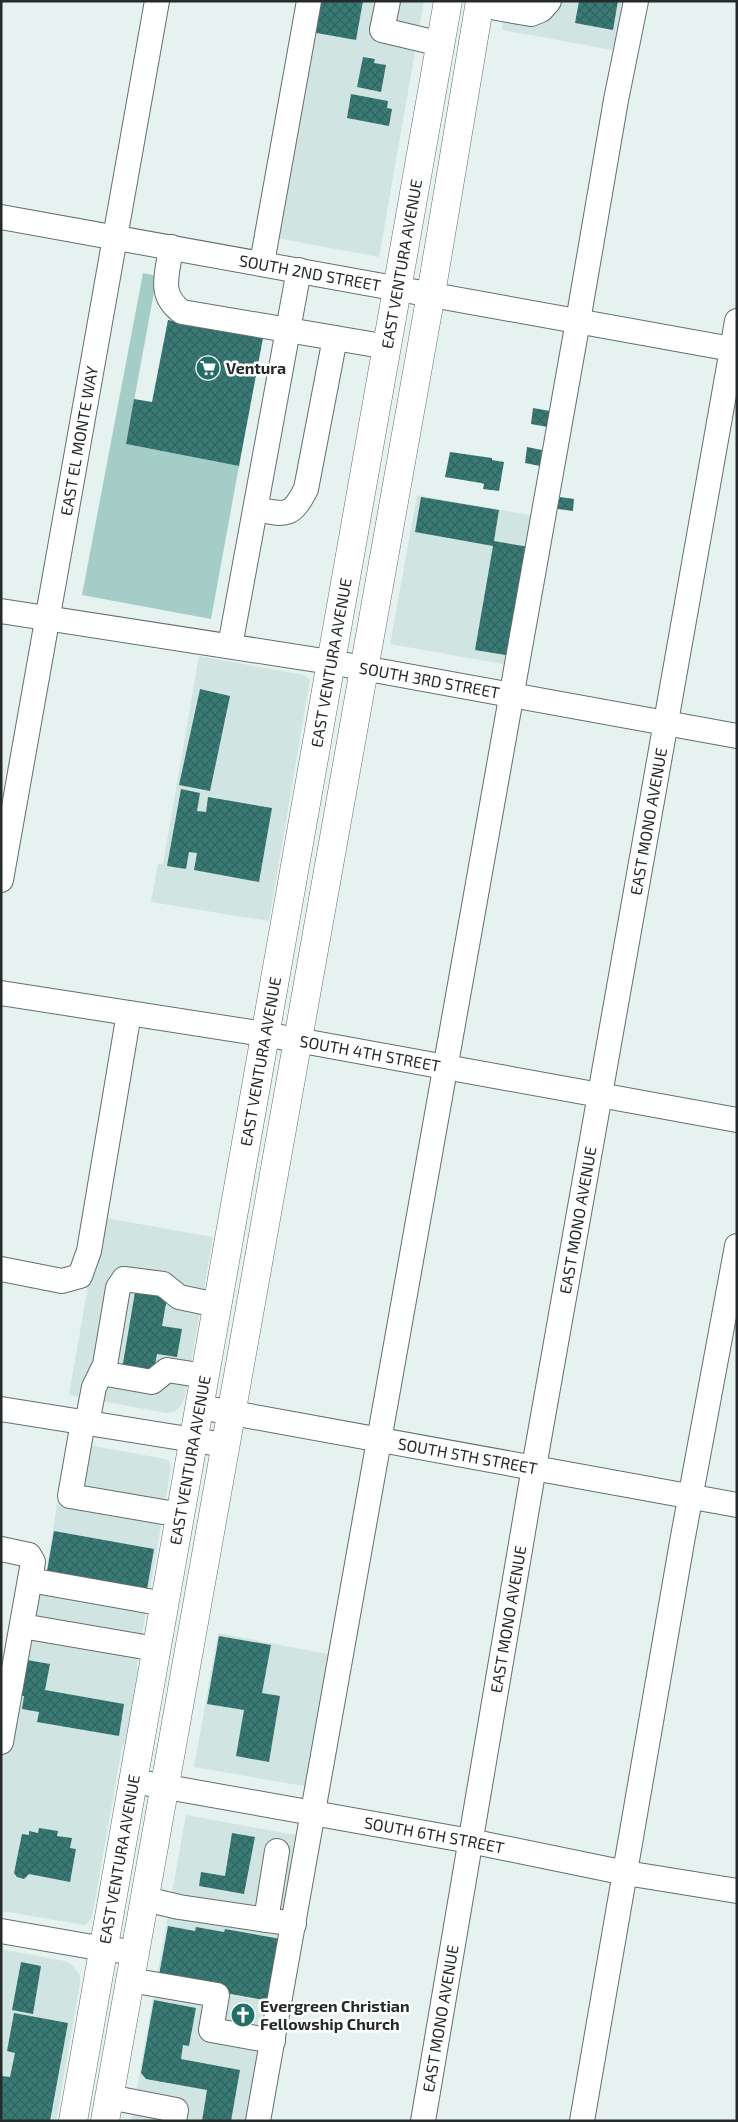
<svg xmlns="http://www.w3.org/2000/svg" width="738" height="2122" viewBox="0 0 738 2122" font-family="'Exo 2',sans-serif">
<defs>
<pattern id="building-cross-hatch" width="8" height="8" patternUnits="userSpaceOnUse" patternTransform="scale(1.25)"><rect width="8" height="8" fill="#3a7a75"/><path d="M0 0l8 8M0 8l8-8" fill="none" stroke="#316460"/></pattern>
</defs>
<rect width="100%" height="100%" fill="#e5f2f0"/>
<g fill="#d0e5e2">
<path d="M313 1H424L379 257 271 237Z"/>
<path d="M507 1H628L618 51 502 30Z"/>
<path d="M417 495 535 516 508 665 390 644Z"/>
<path d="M199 656 304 675 310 680 269 921 151 902 158 864H163Z"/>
<path d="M100 1217 213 1237 185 1397 181 1406 174 1412 166 1413 69 1395Z"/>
<path d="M67 1441 165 1459 169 1461 171 1468 137 1664 140 1688 129 1738 122 1747 92 1917 88 1923 84 1925 1 1911V1762L35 1572 46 1574Z"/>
<path d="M218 1633 333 1655 309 1787 194 1767Z"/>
<path d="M186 1815 301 1836 250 2121H131Z"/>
<path d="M1 1949 65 1961 71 1964 80 1975V1983L56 2121H1Z"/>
</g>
<path fill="#a5cdc8" d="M143 273 157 276 126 444 239 466 211 619 82 595Z"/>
<g fill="url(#building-cross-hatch)">
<path d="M316 1H363L356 40 311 32Z"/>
<path d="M579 1H618L613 30 575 23Z"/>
<path d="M363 57 375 59 374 63 386 65 381 92 357 87Z"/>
<path d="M351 94 388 101 387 108 392 109 389 126 347 118Z"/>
<path d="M168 320 263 338 239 466 126 444 134 399 152 402Z"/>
<path d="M533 408 550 411 548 427 531 424Z"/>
<path d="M527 447 542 450 540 466 525 463Z"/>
<path d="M450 452 492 458V460L504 462 499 491 483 489 484 484 481 483 445 477Z"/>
<path d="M421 497 499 510 494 541 529 547 511 656 475 650 493 546 415 532Z"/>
<path d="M560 497 574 499 573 511 558 509 556 507 557 499H560Z"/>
<path d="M200 689 230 696 210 791 179 785Z"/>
<path d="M181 789 200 793 197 811 206 812 208 797 272 808 259 882 194 870 197 853 189 852 186 869 167 866Z"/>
<path d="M135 1292 167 1298 162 1326 182 1329 177 1357 157 1354 152 1381 121 1375Z"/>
<path d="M54 1531 154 1549 146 1595 46 1577Z"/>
<path d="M219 1636 271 1645 262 1693 280 1696 269 1762 236 1756 244 1710 207 1704Z"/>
<path d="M27 1660 50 1664 45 1690 124 1704 119 1736 37 1722 39 1712 22 1709 24 1696H21Z"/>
<path d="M39 1828 58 1831 57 1836 72 1838 70 1848 76 1849 70 1882 29 1874 24 1879 17 1877 14 1873 22 1834 29 1835V1831L38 1833Z"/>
<path d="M232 1833 255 1837 244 1894 199 1886 201 1872 225 1876Z"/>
<path d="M168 1926 195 1931 196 1927 224 1932 225 1929 281 1939 270 2001 158 1981Z"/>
<path d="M21 1962 41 1966 33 2014 12 2010Z"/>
<path d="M154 2000 196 2008 189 2046 183 2045 181 2059 240 2070 231 2121H202L207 2090 146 2079 141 2073Z"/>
<path d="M14 2013 68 2023 50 2121H1V2076L10 2077 15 2053 7 2051Z"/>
</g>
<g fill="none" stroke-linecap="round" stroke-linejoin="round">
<defs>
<g id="minor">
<path d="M388 1 382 30 441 44"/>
<path d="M480 5 531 14 541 10 549 1"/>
<path id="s1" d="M1 217 737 350"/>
<path d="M171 247C168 274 157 294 182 312L388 347"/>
<path d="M262 263 309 1"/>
<path d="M256 509C286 515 291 518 306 489L335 338"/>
<path id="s2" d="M1 611 330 662 737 736"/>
<path d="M230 646 299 270"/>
<path id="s3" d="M1 880 157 1"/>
<path id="s4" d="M1 993 264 1034 737 1120"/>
<path d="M1 1269 62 1281 80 1276 89 1251 129 1013"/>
<path d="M101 1373 152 1382 167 1370 205 1376"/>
<path id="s5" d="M200 1407 737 1505"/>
<path d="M1 1409 225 1445"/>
<path d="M83 1422 70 1496 181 1515"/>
<path d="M87 1423 94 1387 105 1365 118 1288 124 1279 163 1284 179 1297 217 1305"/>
<path d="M1 1549 29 1555 33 1562 1 1742"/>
<path d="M30 1580 165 1604"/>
<path d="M22 1626 156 1649"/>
<path id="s6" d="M133 1781 470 1841 626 1873 737 1891"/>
<path d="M145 1899 179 1907 294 1924"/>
<path d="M266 1920 277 1851"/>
<path d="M1 1931 104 1949 135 1952"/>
<path d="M130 1980 217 1995 211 2030 273 2041"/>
<path d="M109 2097 176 2110 174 2121"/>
<path d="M258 2121 578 321 616 100 636 1"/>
<path id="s7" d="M423 2121 534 1467 737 321"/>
<path d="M582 2121 682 1542 737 1246"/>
</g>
<g id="major">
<path id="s8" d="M73 2121 448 1"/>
<path d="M105 2121 431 294 480 1"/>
</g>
</defs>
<use href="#minor" stroke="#636f6d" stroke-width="26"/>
<use href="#major" stroke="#636f6d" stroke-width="29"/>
<use href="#minor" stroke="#fff" stroke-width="24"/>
<use href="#major" stroke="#fff" stroke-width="28"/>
</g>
<defs>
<symbol id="supermarket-disc" viewBox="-11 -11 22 22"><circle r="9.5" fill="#246e69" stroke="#fff"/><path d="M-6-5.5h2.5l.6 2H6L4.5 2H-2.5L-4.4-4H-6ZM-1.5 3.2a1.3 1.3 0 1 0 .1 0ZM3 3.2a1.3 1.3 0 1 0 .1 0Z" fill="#fff"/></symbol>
<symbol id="church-disc" viewBox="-11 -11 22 22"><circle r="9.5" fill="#246e69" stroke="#fff"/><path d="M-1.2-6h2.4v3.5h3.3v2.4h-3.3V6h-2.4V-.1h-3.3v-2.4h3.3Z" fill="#fff"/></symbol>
</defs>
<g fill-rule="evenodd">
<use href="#supermarket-disc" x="194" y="354" width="28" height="28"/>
<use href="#church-disc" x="229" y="2001" width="28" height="28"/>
</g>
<g text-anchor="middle" stroke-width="5" stroke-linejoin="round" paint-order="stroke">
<g font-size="16" fill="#252a2a" stroke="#fff">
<text dy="6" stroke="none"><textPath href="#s8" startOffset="1886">EAST VENTURA AVENUE</textPath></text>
<text dy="6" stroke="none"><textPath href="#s1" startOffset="314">SOUTH 2ND STREET</textPath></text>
<text dy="6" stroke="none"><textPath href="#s3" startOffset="446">EAST EL MONTE WAY</textPath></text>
<text dy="6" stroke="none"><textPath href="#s8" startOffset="1481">EAST VENTURA AVENUE</textPath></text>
<text dy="6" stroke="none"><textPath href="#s2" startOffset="434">SOUTH 3RD STREET</textPath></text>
<text dy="6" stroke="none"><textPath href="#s7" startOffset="1319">EAST MONO AVENUE</textPath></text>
<text dy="6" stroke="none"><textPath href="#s4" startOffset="374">SOUTH 4TH STREET</textPath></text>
<text dy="6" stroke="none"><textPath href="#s8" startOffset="1076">EAST VENTURA AVENUE</textPath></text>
<text dy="6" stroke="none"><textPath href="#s7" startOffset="914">EAST MONO AVENUE</textPath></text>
<text dy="6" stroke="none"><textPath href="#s5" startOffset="272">SOUTH 5TH STREET</textPath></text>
<text dy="6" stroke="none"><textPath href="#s8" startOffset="671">EAST VENTURA AVENUE</textPath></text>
<text dy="6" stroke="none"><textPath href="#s7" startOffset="509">EAST MONO AVENUE</textPath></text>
<text dy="6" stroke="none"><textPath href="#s6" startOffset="306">SOUTH 6TH STREET</textPath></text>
<text dy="6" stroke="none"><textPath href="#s8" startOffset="266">EAST VENTURA AVENUE</textPath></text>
<text dy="6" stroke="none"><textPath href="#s7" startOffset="104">EAST MONO AVENUE</textPath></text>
</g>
<g font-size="16" font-weight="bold" fill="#252a2a" stroke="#fff" text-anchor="start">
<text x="226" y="374">Ventura</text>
<text x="260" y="2012">Evergreen Christian<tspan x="260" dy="18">Fellowship Church</tspan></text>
</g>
</g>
<rect width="738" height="2122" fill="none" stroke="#252a2a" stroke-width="5"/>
</svg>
